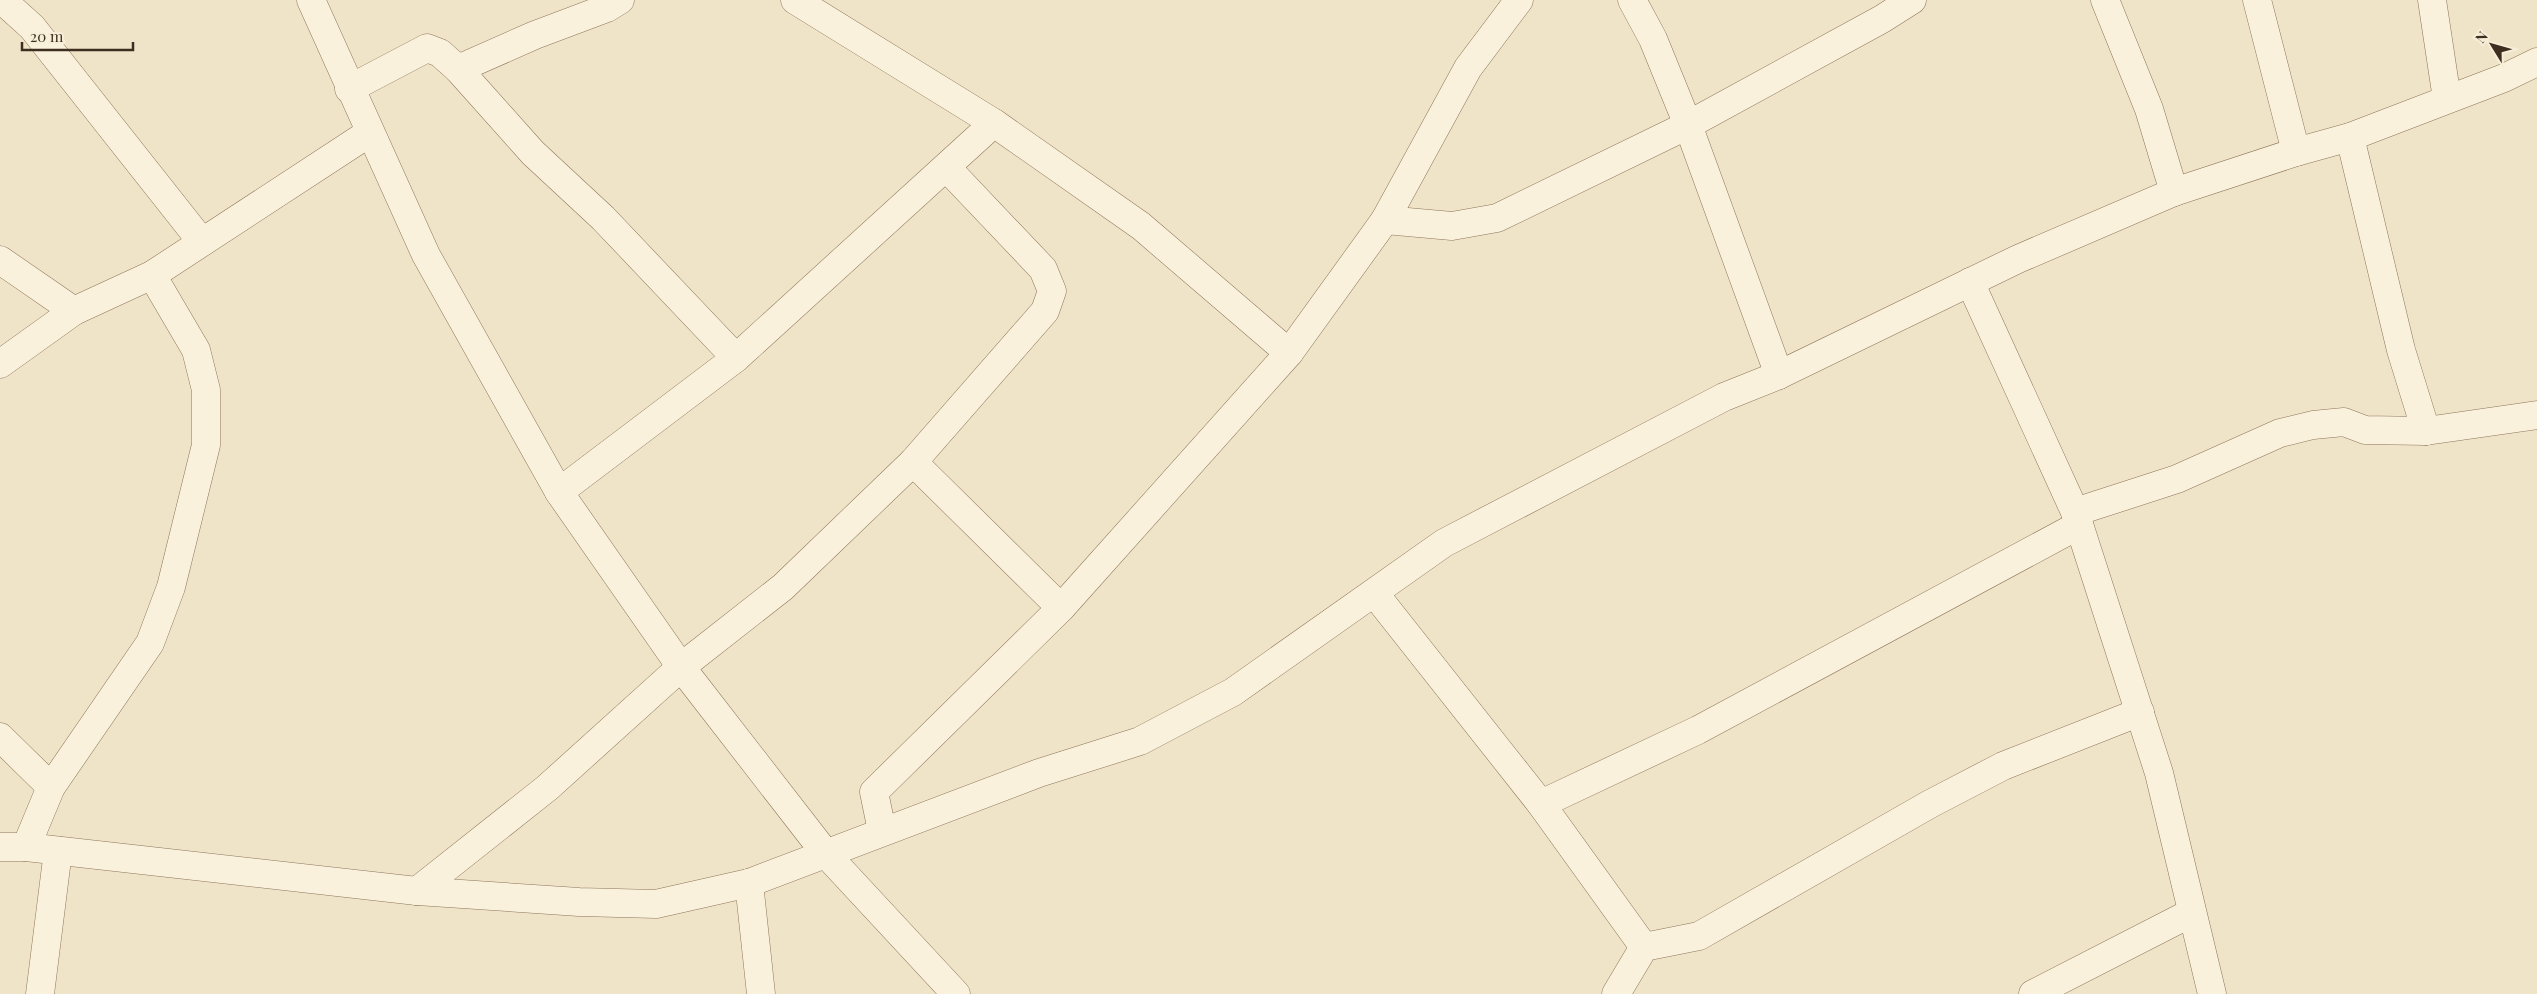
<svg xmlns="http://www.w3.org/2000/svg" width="2537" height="994" viewBox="0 0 2537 994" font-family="'Playfair Display',serif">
<rect width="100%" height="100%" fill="#f0e4c8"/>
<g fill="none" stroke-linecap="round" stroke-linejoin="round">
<defs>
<g id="street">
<path d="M2 0 32 27 202 242"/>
<path d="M311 0 426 255 559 492 681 667 826 854 956 994"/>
<path d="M795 0 994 123 1141 226 1289 353"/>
<path d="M1632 0 1653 39 1688 125 1779 375"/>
<path d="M2105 0 2149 109 2174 192"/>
<path d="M2257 0 2296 152"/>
<path d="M2432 0 2447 99"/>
<path d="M458 69 535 35 607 8 620 0"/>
<path d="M349 89 427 48 440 53 458 69 533 153 603 218 736 358"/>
<path d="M2350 137 2401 350 2426 431"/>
<path d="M1385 220 1452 226 1497 218 1688 125 1882 19 1912 0"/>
<path d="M0 260 74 311"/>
<path d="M1970 282 2075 512 2159 773 2212 994"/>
<path d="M0 364 74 311 152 275 369 133"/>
<path d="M913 462 1061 608"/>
<path d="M559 492 736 358 994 123"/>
<path d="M2075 512 2177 479 2280 433 2313 425 2344 422 2365 430 2426 431 2537 415"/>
<path d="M1375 594 1541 804 1698 730 2079 525"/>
<path d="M0 737 51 787"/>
<path d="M1541 804 1644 947"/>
<path d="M882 831 874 792 1061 608 1289 353 1385 220 1468 68 1519 0"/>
<path d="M0 847H26L417 891 579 902 656 904 749 883 1039 773 1140 741 1233 692 1444 543 1724 397 1779 375 2018 259 2174 192 2296 152 2350 137 2504 78 2537 62"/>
<path d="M26 847 51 787 150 643 171 587 206 445V390L196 350 152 275"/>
<path d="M749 883 761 994"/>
<path d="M417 891 547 788 681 667 783 587 913 462 1045 311 1052 291 1043 269 947 168"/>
<path d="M40 994 58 851"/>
<path d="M1616 994 1644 947 1699 936 1930 804 2003 766 2140 712"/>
<path d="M2033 994 2191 913"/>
</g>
</defs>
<use href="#street" stroke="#8d765c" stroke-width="29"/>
<use href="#street" stroke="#faf1dc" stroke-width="28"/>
</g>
<g transform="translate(2492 45) rotate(307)" stroke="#f7eed8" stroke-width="4" paint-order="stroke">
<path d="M0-4L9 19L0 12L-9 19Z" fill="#3d2e20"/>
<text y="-8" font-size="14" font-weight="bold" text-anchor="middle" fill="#3d2e20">N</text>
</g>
<path d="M22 42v8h111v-8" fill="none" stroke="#3d2e20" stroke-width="2.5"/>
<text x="30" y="42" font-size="15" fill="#3d2e20" stroke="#f7eed8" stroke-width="4" paint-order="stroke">20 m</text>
</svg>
